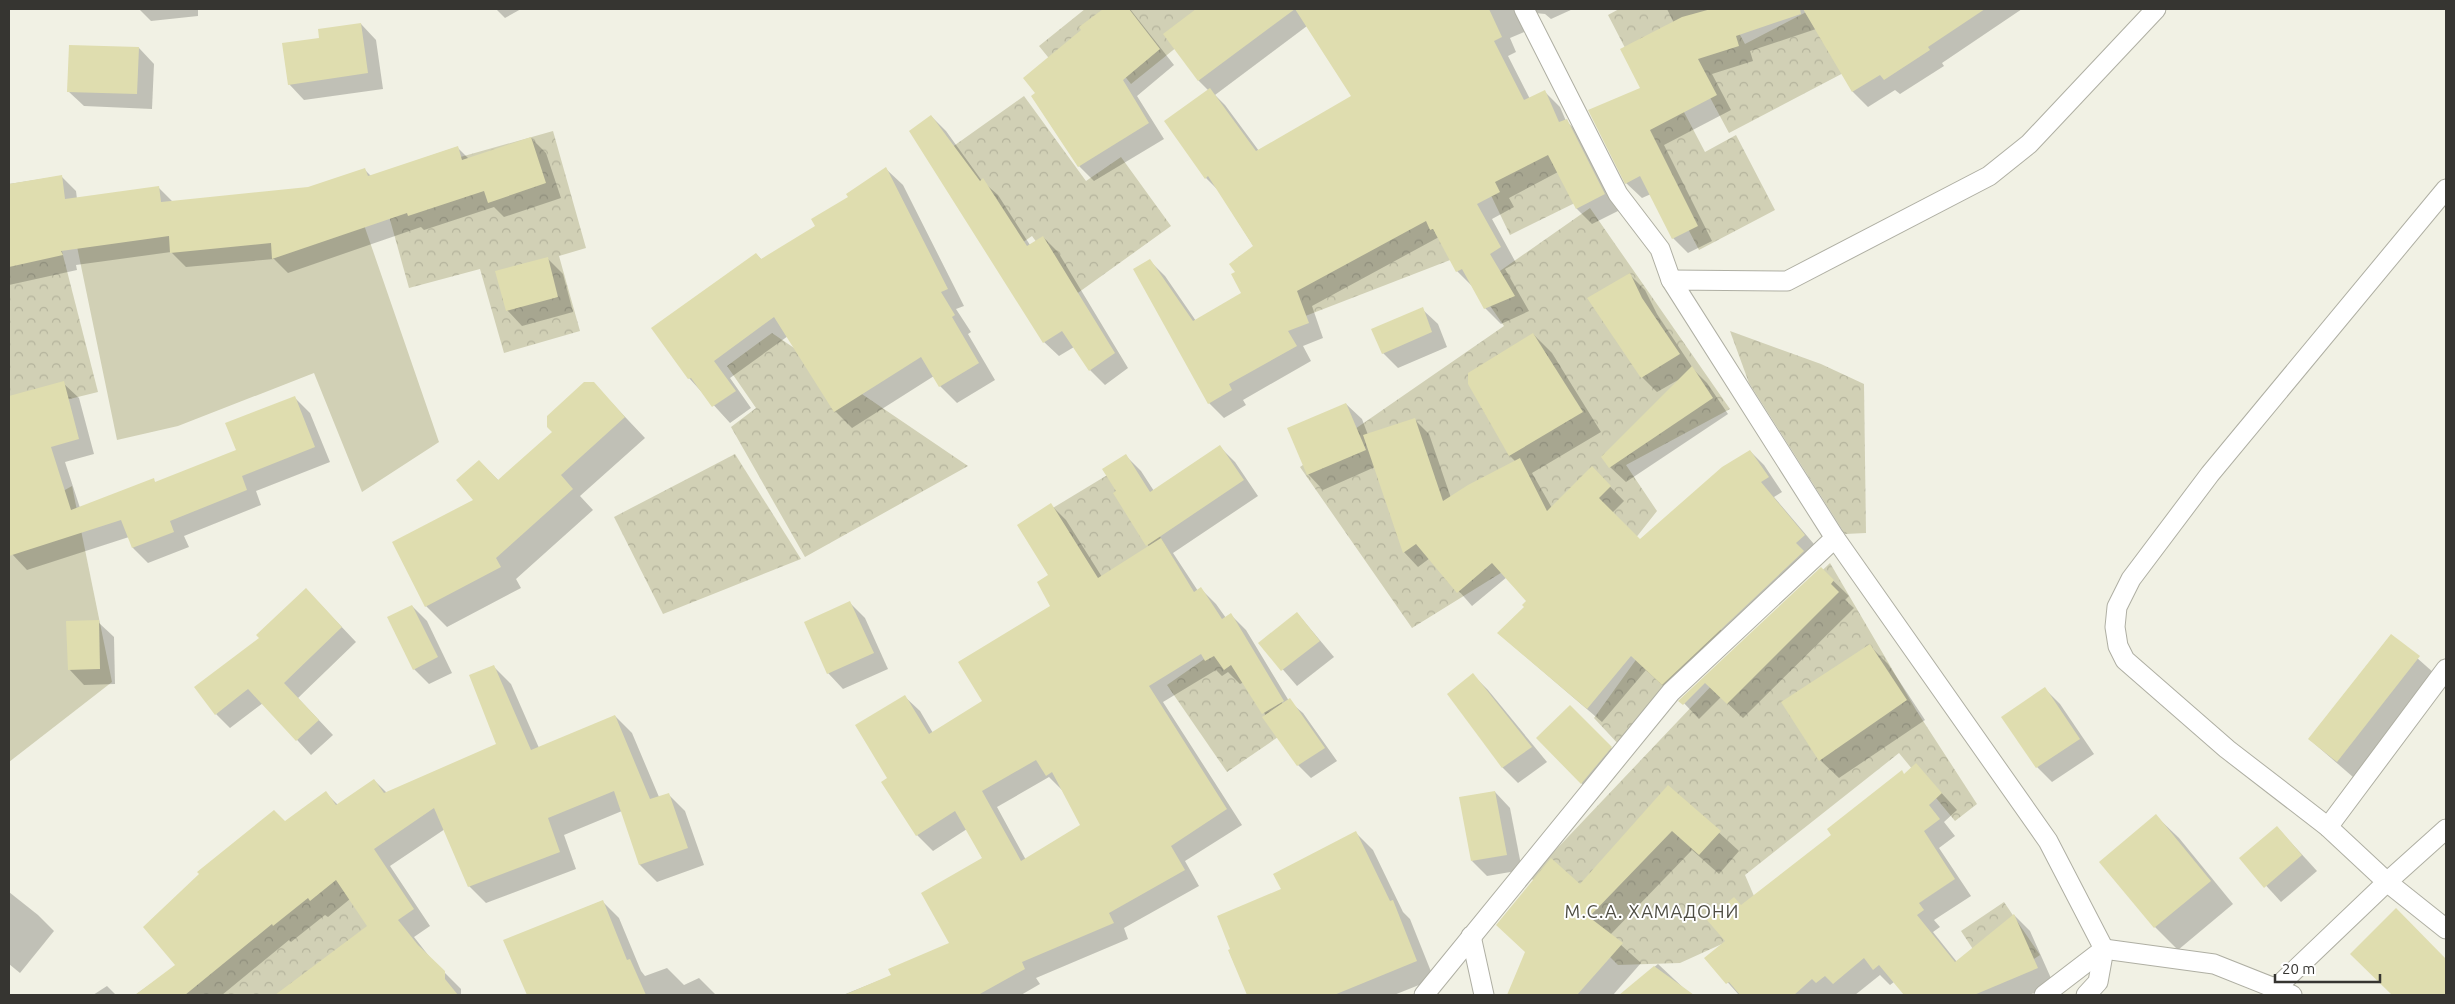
<svg xmlns="http://www.w3.org/2000/svg" width="2455" height="1004" viewBox="0 0 2455 1004" font-family="Ubuntu,sans-serif">
<defs>
<pattern id="forest-crowns" width="20" height="18" patternUnits="userSpaceOnUse" patternTransform="scale(1.25)"><rect width="20" height="18" fill="#d1d0b5"/><path d="M2 6a3 3 0 1 1 6 0M12 15a3 3 0 1 1 6 0" fill="none" stroke="#b4b39c"/></pattern>
</defs>
<rect width="100%" height="100%" fill="#f1f1e4"/>
<g fill="url(#forest-crowns)">
<path d="M1085 9H1224L1131 84 1111 59 1074 89 1039 46Z"/>
<path d="M1619 9H1726L1745 44 1812 9H1921L1931 27 1729 133 1683 47 1637 71 1608 15Z"/>
<path d="M1665 76 1705 152 1736 135 1775 210 1699 250 1621 100Z"/>
<path d="M1024 96 1086 181 1121 157 1171 226 1075 295 1032 236 1010 251 941 155Z"/>
<path d="M1536 104 1583 199 1510 235 1464 139Z"/>
<path d="M553 131 586 248 559 256 580 331 504 353 480 269 409 288 379 180Z"/>
<path d="M1447 176 1476 250 1295 320 1254 299 1238 257Z"/>
<path d="M1590 208 1730 409 1626 465 1657 511 1631 544 1725 634 1621 747 1594 718 1643 650 1525 558 1412 628 1300 467 1504 326 1477 287Z"/>
<path d="M55 224 98 392 9 414V236Z"/>
<path d="M1730 331 1821 364 1864 384 1866 533 1845 534 1749 383Z"/>
<path d="M772 333 968 466 805 557 731 427 756 408 727 366Z"/>
<path d="M735 454 801 559 663 614 614 517Z"/>
<path d="M1119 468 1183 575 1097 627 1033 520Z"/>
<path d="M1830 563 1916 710 1977 804 1955 821 1899 753 1745 875 1766 924 1680 963 1618 965 1530 877 1807 585Z"/>
<path d="M1236 637 1297 724 1227 772 1167 685Z"/>
<path d="M330 856 378 919 330 955 360 995H179L167 979Z"/>
<path d="M2004 902 2040 955 1996 984 1961 931Z"/>
</g>
<g fill="#d1d0b5">
<path d="M353 193 439 442 362 492 314 373 178 426 117 440 74 232Z"/>
<path d="M72 486 112 682 9 762V521Z"/>
</g>
<g fill="#0003" fill-rule="evenodd">
<path d="M139 9H198V16L151 21Z"/>
<path d="M496 9H521L505 18Z"/>
<path d="M1105 9H1130L1174 65 1137 96 1164 139 1094 181 1079 166 1083 30 1081 27Z"/>
<path d="M1198 9H1375L1379 15 1392 9H1573L1551 19 1545 14 1535 13 1529 30 1510 38 1516 52 1508 56 1530 99 1545 92 1560 107 1566 121 1582 136 1620 210 1592 224 1577 209 1558 172 1509 198 1514 207 1492 219 1516 263 1505 269 1529 311 1501 324 1485 308 1472 286 1457 271 1439 237 1312 306 1323 338 1303 346 1311 361 1243 400 1246 405 1224 418 1209 403 1150 261 1165 276 1196 321 1243 294 1236 273 1254 247 1218 190 1206 178 1209 91 1199 81 1165 34ZM1307 26 1353 96 1259 151 1225 105 1215 95Z"/>
<path d="M1667 9H1895L1898 13 1909 9H2022L1942 63 1944 66 1900 94 1895 90 1868 107 1853 92 1816 29 1750 51 1753 61 1712 74 1731 110 1664 145 1712 241 1688 253 1673 238 1651 194 1642 198 1626 183 1642 89 1674 23Z"/>
<path d="M361 24 376 40 383 89 304 100 289 84 321 39Z"/>
<path d="M139 48 154 64 152 109 84 106 68 91Z"/>
<path d="M931 116 946 131 982 181 998 195 1030 245 1043 237 1058 252 1128 368 1105 385 1090 370 1074 347 1059 356 1044 342Z"/>
<path d="M531 138 546 153 561 198 504 217 494 207 424 230 421 227 288 273 274 259 186 267 171 252 76 265 77 270 9 285V184L61 176 76 191 77 199 158 187 173 202 309 189 365 170 371 176 457 147 469 159Z"/>
<path d="M886 169 903 185 964 306 956 309 971 332 968 334 995 380 957 403 940 386 934 376 852 428 835 411 788 336 730 378 751 408 730 423 689 378 756 254 762 260 817 227Z"/>
<path d="M548 259 563 274 573 312 522 326 507 310Z"/>
<path d="M1630 275 1645 290 1657 314 1694 370 1707 383 1728 414 1626 482 1610 467 1678 380 1657 392 1642 377Z"/>
<path d="M1422 309 1438 324 1447 347 1398 368 1383 353Z"/>
<path d="M1533 334 1552 353 1601 432 1532 473 1552 508 1592 468 1624 501 1612 513 1640 541 1750 451 1764 465 1782 492 1774 497 1819 550 1677 699 1646 670 1602 722 1498 633 1526 607 1528 601 1507 577 1472 606 1430 558 1418 567 1404 552 1375 467 1323 490 1308 474 1346 404 1362 419 1368 435 1414 419 1429 434 1451 498 1516 462 1510 456 1469 384Z"/>
<path d="M63 383 79 398 94 454 65 462 80 508 153 480 156 483 237 451 295 398 310 413 330 462 256 491 261 505 184 536 189 547 148 563 133 548 129 537 27 570 12 554 9 544V506L18 503 9 467V397Z"/>
<path d="M594 384 645 438 580 496 593 510 516 579 521 588 447 627 426 606 475 501 479 461 499 481 554 432Z"/>
<path d="M1220 447 1235 462 1258 496 1173 553 1198 591 1201 589 1216 604 1226 618 1231 615 1246 630 1289 701 1303 713 1337 761 1311 778 1298 765 1244 682 1240 684 1228 672 1222 676 1216 670 1163 702 1242 825 1185 861 1199 886 1124 928 1128 939 1036 978 1040 984 1021 995H843L893 975 951 944 983 859 967 829 933 851 917 835 883 782 889 778 904 696 920 711 933 733 984 701 1051 606V505L1066 520 1102 577 1149 547 1118 491 1125 455 1141 471 1154 491ZM1049 777 1063 791 1082 825 1026 860 997 807Z"/>
<path d="M1821 569 1849 596 1845 600 1854 608 1743 718 1721 697 1699 719 1681 700Z"/>
<path d="M850 603 865 618 888 669 843 689 828 673Z"/>
<path d="M320 604 356 642 298 698 333 735 311 755 263 703 230 728 216 714Z"/>
<path d="M412 606 427 621 452 673 429 684 414 669Z"/>
<path d="M1297 613 1334 657 1297 686 1260 643Z"/>
<path d="M98 622 114 637 115 684 84 685 69 669Z"/>
<path d="M2391 635 2434 673 2353 777 2309 739Z"/>
<path d="M1870 646 1888 664 1925 720 1839 778 1820 760Z"/>
<path d="M494 667 511 684 539 748 615 716 632 733 659 797 668 794 685 811 704 865 657 882 640 865 622 811 564 835 576 869 486 903 469 886 445 829 390 866 430 926 414 937 432 960 461 989V995H291L286 989 368 926 350 899 328 917 325 915 291 942 289 940 222 995H135L176 966 285 823 326 793 338 805 374 780 387 793 498 745Z"/>
<path d="M1473 675 1488 690 1547 762 1518 783 1503 768 1449 694Z"/>
<path d="M2045 689 2060 704 2094 754 2052 782 2037 767Z"/>
<path d="M1570 707 1626 763 1597 799 1537 738Z"/>
<path d="M1916 765 1957 810 1944 822 1955 836 1939 848 1971 896 1934 920 1940 927 1933 932 1957 962 2014 915 2030 931 2054 985 2029 995H1905L1894 982 1890 985 1880 975 1855 995H1739L1706 958 1727 941 1741 906 1833 836Z"/>
<path d="M1668 786 1739 851 1719 874 1692 850 1610 935 1641 963 1613 995H1508L1526 952 1580 886Z"/>
<path d="M1495 792 1510 808 1522 870 1487 876 1472 861Z"/>
<path d="M2156 816 2179 838 2233 904 2178 950 2155 927 2101 862Z"/>
<path d="M2277 827 2317 871 2281 902 2241 858Z"/>
<path d="M1356 833 1373 850 1403 912 1410 919 1434 979 1394 995H1248L1229 951 1283 890Z"/>
<path d="M9 892 38 915 54 931 20 973 9 964Z"/>
<path d="M602 901 619 918 641 971 645 976 667 968 684 985 699 978 716 995H528L504 941Z"/>
<path d="M2396 910 2446 960V995H2394L2352 954Z"/>
<path d="M1658 964 1691 995H1621Z"/>
<path d="M107 986 116 995H93Z"/>
</g>
<g fill="#dfddaf" fill-rule="evenodd">
<path d="M1103 9H1129L1160 49 1123 80 1149 123 1078 167 1031 96 1035 93 1023 78 1081 30 1079 27Z"/>
<path d="M1196 9H1295L1198 81 1163 34Z"/>
<path d="M1295 9H1489L1502 37 1494 41 1524 100 1545 90 1559 122 1567 119 1605 194 1576 209 1548 155 1495 182 1500 192 1477 204 1501 247 1490 254 1515 296 1484 309 1462 269 1456 272 1433 229 1430 230 1426 221 1297 291 1309 323 1288 331 1297 346 1229 384 1232 390 1208 404 1133 269 1150 259 1193 321 1241 293 1231 274 1235 272 1229 264 1253 246 1208 176 1205 179 1164 121 1210 88 1256 151 1351 96Z"/>
<path d="M1711 9H1800L1801 14 1736 36 1739 46 1698 59 1717 95 1650 130 1698 226 1672 239 1640 176 1625 184 1588 110 1640 88 1620 49 1682 17Z"/>
<path d="M1803 9H1985L1928 47 1930 50 1884 80 1880 75 1852 92Z"/>
<path d="M361 23 368 73 288 85 282 43 319 38 318 29Z"/>
<path d="M69 45 139 47 137 94 67 92Z"/>
<path d="M931 115 980 181 983 178 1027 246 1043 236 1115 353 1089 371 1062 331 1043 343 909 131Z"/>
<path d="M531 137 546 183 488 203 484 191 408 216 407 213 272 259 271 243 170 253 169 236 61 251 63 255 9 267V184L62 175 65 199 159 186 161 202 308 187 365 168 368 176 458 146 462 160Z"/>
<path d="M886 167 948 289 941 292 955 315 952 317 979 363 939 387 921 357 834 412 774 317 714 361 736 391 712 407 691 378 688 379 651 328 756 253 761 259 815 226 811 219 848 197 846 194Z"/>
<path d="M548 257 558 297 506 311 495 271Z"/>
<path d="M1630 273 1642 298 1680 354 1641 378 1587 298Z"/>
<path d="M1423 307 1432 332 1382 354 1371 329Z"/>
<path d="M1533 333 1583 412 1509 456 1468 384V373Z"/>
<path d="M1692 366 1713 398 1609 468 1601 457Z"/>
<path d="M64 381 79 439 51 447 71 510 154 478 155 482 236 450 225 423 295 396 315 447 242 476 247 490 170 521 174 532 132 548 121 520 9 556V396Z"/>
<path d="M584 382H594L625 417 561 475 573 489 496 558 501 567 425 607 392 542 473 500 456 480 479 460 498 480 552 432 547 427V416Z"/>
<path d="M1346 403 1366 450 1307 475 1287 428Z"/>
<path d="M1415 418 1443 501 1468 485 1520 458 1547 511 1592 466 1611 486 1599 498 1640 539 1722 467 1750 450 1769 477 1761 482 1805 535 1796 543 1804 551 1662 685 1631 656 1587 709 1497 633 1524 607 1522 605 1526 601 1492 563 1457 593 1416 544 1403 553 1363 435Z"/>
<path d="M1220 445 1244 480 1146 546 1113 493 1116 491 1102 469 1126 454 1150 492Z"/>
<path d="M1051 503 1098 578 1161 538 1194 592 1201 587 1222 619 1231 613 1284 701 1262 714 1231 665 1224 670 1214 656 1205 661 1201 654 1149 686 1227 809 1171 846 1185 870 1109 913 1114 923 1022 962 1025 969 978 995H844L891 975 888 969 949 943 921 893 982 858 955 811 916 836 881 782 887 778 855 725 905 695 929 734 982 701 958 662 1050 606 1037 582 1048 575 1017 525ZM1036 760 1046 776 1052 772 1080 825 1021 861 982 791Z"/>
<path d="M1821 567 1834 580 1831 584 1839 592 1727 704 1705 683 1683 705 1678 701Z"/>
<path d="M306 588 342 627 284 683 319 720 296 741 248 689 215 715 194 687 259 638 256 635Z"/>
<path d="M850 601 874 653 827 674 804 622Z"/>
<path d="M412 605 438 657 413 670 387 617Z"/>
<path d="M1297 612 1320 641 1281 671 1258 643Z"/>
<path d="M99 620 100 669 68 670 66 621Z"/>
<path d="M2391 634 2420 656 2337 762 2308 739Z"/>
<path d="M1870 644 1907 700 1819 761 1781 702Z"/>
<path d="M494 665 531 750 615 715 650 799 669 793 688 848 639 865 614 791 548 818 560 852 468 887 434 808 374 849 414 909 398 920 418 945 445 971V979L458 995H275L367 926 336 880 310 901 308 898 273 926 272 924 185 995H135L175 965 143 927 199 874 197 872 274 810 285 821 326 791 336 805 374 779 384 793 496 744 469 675Z"/>
<path d="M1473 673 1532 747 1502 768 1447 694Z"/>
<path d="M2045 687 2080 739 2036 768 2001 717Z"/>
<path d="M1290 698 1325 748 1297 766 1262 717Z"/>
<path d="M1570 705 1612 747 1581 784 1536 738Z"/>
<path d="M1916 763 1942 793 1929 805 1940 819 1924 831 1955 879 1919 903 1924 910 1917 915 1955 962 2014 914 2038 968 1974 995H1904L1879 965 1873 970 1864 958 1833 984 1825 976 1816 983 1812 979 1794 995H1740L1729 982 1726 984 1704 958 1725 941 1707 920 1734 897 1741 905 1831 835 1827 829 1902 770 1904 774Z"/>
<path d="M1668 785 1721 831 1699 855 1672 831 1589 917 1623 943 1577 995H1507L1525 952 1496 925 1551 858 1580 884Z"/>
<path d="M1495 791 1507 855 1471 861 1459 797Z"/>
<path d="M2156 814 2211 881 2154 928 2099 862Z"/>
<path d="M2277 826 2302 855 2264 888 2239 858Z"/>
<path d="M1356 831 1390 901 1393 900 1417 961 1334 995H1247L1228 950 1230 949 1217 916 1281 889 1273 874Z"/>
<path d="M603 900 627 960 630 959 646 995H527L503 940Z"/>
<path d="M2396 908 2446 959V995H2392L2350 954Z"/>
<path d="M1654 966 1694 995H1619Z"/>
</g>
<g fill="none" stroke-linecap="round" stroke-linejoin="round">
<defs>
<g id="service">
<path d="M1524 9 1618 194 1660 249 1671 280"/>
<path d="M2446 189 2210 474 2131 579 2117 607 2115 627 2118 646 2125 660 2227 749 2328 827 2387 882 2446 929"/>
<path d="M1835 538 1671 280 1787 281 1989 176 2029 144 2156 9"/>
<path d="M2328 827 2446 669"/>
<path d="M1471 936 1484 995"/>
<path d="M2277 987 2387 882 2446 829"/>
<path d="M1424 995 1671 692 1835 538 2048 841 2104 949 2044 995"/>
<path d="M2086 995 2098 982 2104 949 2214 964 2292 995"/>
</g>
</defs>
<use href="#service" stroke="#afafa3" stroke-width="21"/>
<use href="#service" stroke="#fff" stroke-width="19"/>
</g>
<g text-anchor="middle" stroke-width="4" stroke-linejoin="round" paint-order="stroke">
<g font-size="18" letter-spacing="1" fill="#4e4d43" stroke="#fff">
<text x="1652" y="918">М.С.А. ХАМАДОНИ</text>
</g>
</g>
<rect width="2455" height="1004" fill="none" stroke="#363531" stroke-width="20"/>
<path d="M2275 974v8h105v-8" fill="none" stroke="#363531" stroke-width="2.5"/>
<text x="2282" y="974" font-size="15" fill="#363531" stroke="#ffffff" stroke-width="4" paint-order="stroke">20 m</text>
</svg>
